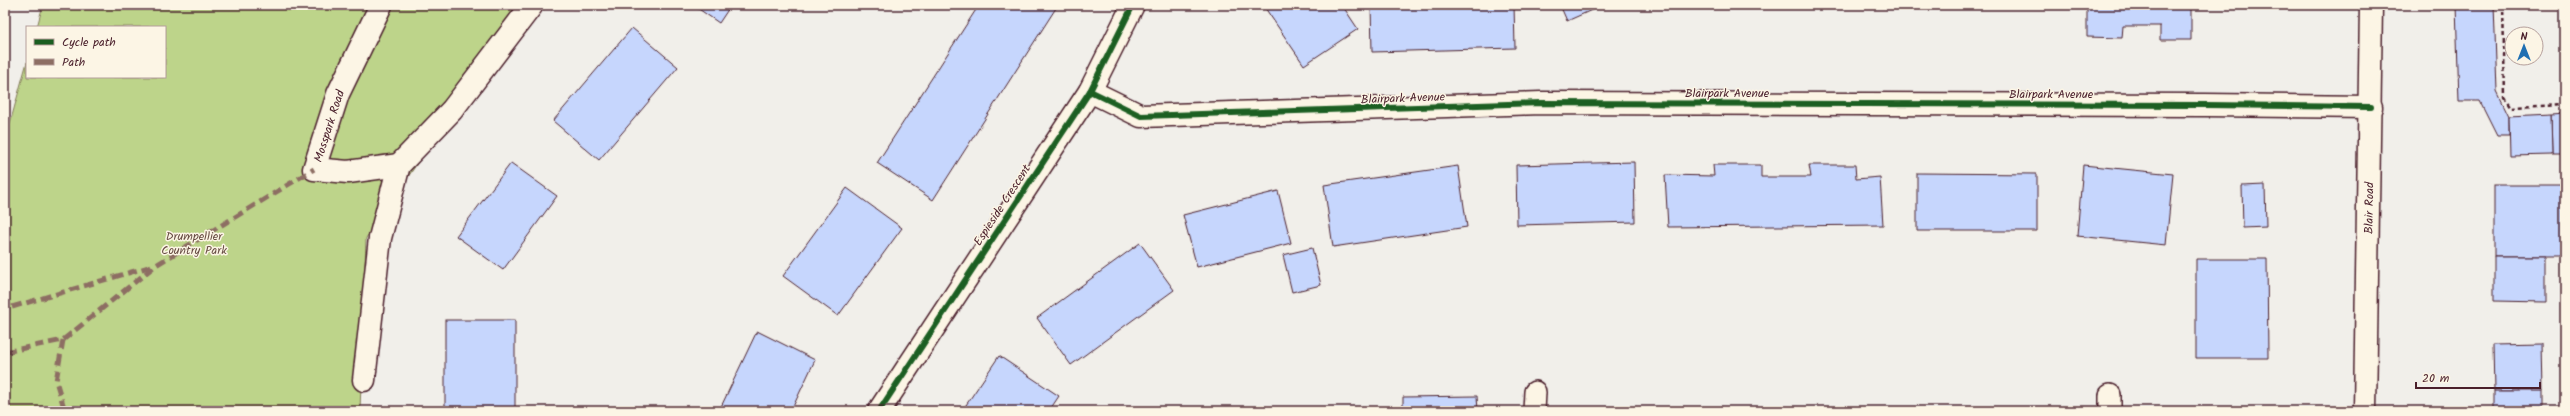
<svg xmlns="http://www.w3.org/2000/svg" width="2570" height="416" viewBox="0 0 2570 416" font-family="Kalam,sans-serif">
<rect width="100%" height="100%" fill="#f1efea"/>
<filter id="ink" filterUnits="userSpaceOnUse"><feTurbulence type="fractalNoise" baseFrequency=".025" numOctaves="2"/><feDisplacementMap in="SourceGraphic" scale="8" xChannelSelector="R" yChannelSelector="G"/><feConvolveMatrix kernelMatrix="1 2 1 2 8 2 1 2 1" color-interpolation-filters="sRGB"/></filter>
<g filter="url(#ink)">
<path fill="#bdd48a" stroke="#847a5a" d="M43 5H526L366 238 360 411H5V141L27 62V77H165V27H37Z"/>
<g fill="#c6d6fd" stroke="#4a1f2b">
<path d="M693 5H731L719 23Z"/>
<path d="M979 5H1051L1056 8 933 200 877 163Z"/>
<path d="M1263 5H1342L1358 29 1304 65Z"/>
<path d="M1371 5H1514L1515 48 1372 52Z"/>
<path d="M1560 5H1603L1567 21Z"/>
<path d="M2087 5H2191V40H2160V26H2123L2122 38 2087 37Z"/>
<path d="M2456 5H2494L2497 91 2509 116V135H2497L2480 101H2459Z"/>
<path d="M632 28 678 67 599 160 553 121Z"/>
<path d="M2565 113V155H2553L2552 114Z"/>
<path d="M2552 114 2553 155 2510 156 2509 116Z"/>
<path d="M1634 162 1635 222 1517 225 1516 165Z"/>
<path d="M511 163 557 196 503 270 456 236Z"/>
<path d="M1713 165H1761V177H1811L1809 165H1855L1856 179 1880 177 1883 225 1668 227 1665 175 1714 176Z"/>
<path d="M2083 165 2173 174 2166 245 2077 236Z"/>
<path d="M1458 166 1467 227 1333 247 1324 185Z"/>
<path d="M1917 173 2037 174V231H1917Z"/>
<path d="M2265 185 2266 227 2243 228 2242 186Z"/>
<rect x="2494" y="185" width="69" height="71"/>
<path d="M847 188 902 228 838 316 783 276Z"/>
<path d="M1278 191 1291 243 1197 267 1183 215Z"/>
<path d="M1140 243 1174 290 1071 365 1037 318Z"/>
<path d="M1312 248 1321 285 1292 292 1283 255Z"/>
<path d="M2494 256H2545V302L2494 301Z"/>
<path d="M2196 259H2267L2268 358H2196Z"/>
<rect x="445" y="320" width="70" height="91"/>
<path d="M757 331 815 360 791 411H719Z"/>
<path d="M2542 344 2543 391H2494L2493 345Z"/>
<path d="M999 356 1059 396 1049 411H962Z"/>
<rect x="2494" y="391" width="49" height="20"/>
<path d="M1477 396 1478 411H1403V397Z"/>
</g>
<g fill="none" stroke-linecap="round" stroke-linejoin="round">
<defs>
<g id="service">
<path d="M1534 411 1535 392"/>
<path d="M2110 411V395"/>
</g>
<g id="minor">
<path d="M381 5 338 94 314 169 348 172 399 165"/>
<path d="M1090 91 1141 116 1541 103 2206 105 2371 107"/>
<path d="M364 380 380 238 399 165 452 110 532 5"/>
<path d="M879 411 1090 91 1133 5"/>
</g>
<path id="tertiary" d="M2365 411 2371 5"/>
</defs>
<use href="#service" stroke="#4a1f2b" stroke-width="24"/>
<use href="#minor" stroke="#4a1f2b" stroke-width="25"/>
<use href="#tertiary" stroke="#4a1f2b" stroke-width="25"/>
<path stroke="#4a1f2b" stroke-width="2.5" stroke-dasharray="4 3" stroke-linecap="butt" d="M2503 5 2505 97 2512 107 2565 105"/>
<use href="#service" stroke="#fcf5e5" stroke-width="21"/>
<use href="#minor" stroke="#fcf5e5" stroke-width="22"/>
<use href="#tertiary" stroke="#fcf5e5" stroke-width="22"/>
<g stroke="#8d6e63" stroke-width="5" stroke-dasharray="10 5" stroke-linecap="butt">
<path d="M12 307 152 266"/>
<path d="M63 340 56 381 65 411"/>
<path d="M5 352 63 340 156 265 314 169"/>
</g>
<defs>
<g id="cycleway">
<path d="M1090 91 1141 116 1541 103 2206 105 2371 107"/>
<path d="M879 411 1090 91 1133 5"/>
</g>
</defs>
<use href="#cycleway" stroke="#fcf5e5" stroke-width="8"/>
<use href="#cycleway" stroke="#1b5e20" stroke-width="6"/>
</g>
</g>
<g text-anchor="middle" stroke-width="3" stroke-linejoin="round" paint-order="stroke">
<g font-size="12" fill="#4a1f2b" stroke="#fcf5e5">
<text x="1727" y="97">Blairpark Avenue</text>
<text x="2051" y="98">Blairpark Avenue</text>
<text transform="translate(1403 98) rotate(-2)" y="4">Blairpark Avenue</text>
<text transform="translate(329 126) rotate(-72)" y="4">Mosspark Road</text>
<text transform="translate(1002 205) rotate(-57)" y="4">Espieside Crescent</text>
<text transform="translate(2369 208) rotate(-89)" y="4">Blair Road</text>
</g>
<g font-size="12" fill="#674c43" stroke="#fcf5e5">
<text x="194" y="240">Drumpellier<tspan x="194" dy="14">Country Park</tspan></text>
</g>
</g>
<rect width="2570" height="416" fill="none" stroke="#fcf5e5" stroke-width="20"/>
<rect x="10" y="10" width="2550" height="396" fill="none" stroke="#4a1f2b" stroke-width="1.5" filter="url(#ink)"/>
<rect x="26" y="26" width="140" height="52" fill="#fcf5e5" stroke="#b59f9b"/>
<rect x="34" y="39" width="20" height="6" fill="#1b5e20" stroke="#b59f9b"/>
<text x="62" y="46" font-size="12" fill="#4a1f2b">Cycle path</text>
<rect x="34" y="59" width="20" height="6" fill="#8d6e63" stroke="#b59f9b"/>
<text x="62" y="66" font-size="12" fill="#4a1f2b">Path</text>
<g transform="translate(2524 46)"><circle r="19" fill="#fcf5e5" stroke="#b59f9b"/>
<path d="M0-3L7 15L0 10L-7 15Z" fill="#1f6fb2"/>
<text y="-6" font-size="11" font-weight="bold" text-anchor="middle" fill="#4a1f2b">N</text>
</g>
<path d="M2416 382v6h124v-6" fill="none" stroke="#4a1f2b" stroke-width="2"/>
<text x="2422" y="382" font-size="12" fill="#4a1f2b" stroke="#fcf5e5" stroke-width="3" paint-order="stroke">20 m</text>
</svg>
